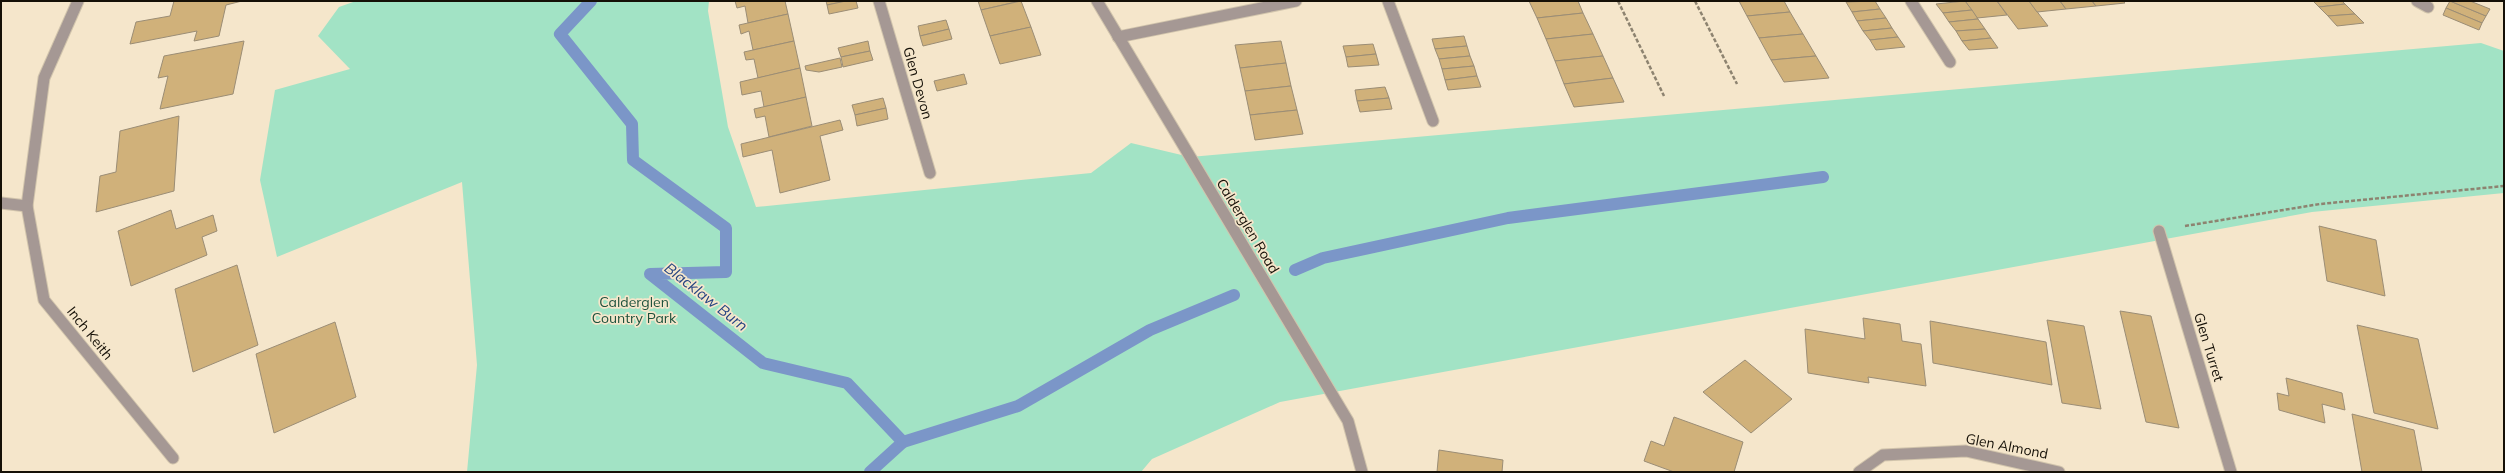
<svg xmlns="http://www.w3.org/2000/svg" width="2505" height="473" viewBox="0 0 2505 473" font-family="Mulish,sans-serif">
<rect width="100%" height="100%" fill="#f5e6cb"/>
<path fill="#a2e3c5" d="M356 1H709L708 11 728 127 756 207 1091 173 1131 143 1190 157 2481 43 2504 51V193L2312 212 1280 402 1152 459 1141 472H467L477 365 462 182 277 257 260 180 275 90 350 69 318 36 339 7Z"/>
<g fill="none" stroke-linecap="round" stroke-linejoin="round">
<g stroke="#7b96c8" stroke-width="12">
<path d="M591 1 560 34 632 124 633 160 726 228V272L650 274 763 363 847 383 903 442 870 472"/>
<path d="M1295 270 1323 258 1508 218 1823 177"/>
<path d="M903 442 1018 406 1150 330 1234 295"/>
</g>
</g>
<g fill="#d0b17a" stroke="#9b8d75">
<path d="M174 1H242L226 5 219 36 194 41 197 31 130 44 136 22 170 16Z"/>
<path d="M735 1H785L788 14 748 23 745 6 737 8Z"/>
<path d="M826 1H846L827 5Z"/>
<path d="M846 1H856L858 8 829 14 827 5Z"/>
<path d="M978 1H1020L981 10Z"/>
<path d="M1021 1 1031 27 990 36 981 10Z"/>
<path d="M1529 1H1578L1583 13 1537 18Z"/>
<path d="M1739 1H1784L1790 12 1747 16Z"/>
<path d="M1875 1 1880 9 1852 12 1846 2Z"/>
<path d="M1965 1H1997L2007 15 1977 18Z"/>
<path d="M1965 1 1972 10 1943 13 1936 4Z"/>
<path d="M1997 1H2029L2048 26 2018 29Z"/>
<path d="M2029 1H2060L2066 9 2037 12Z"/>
<path d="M2060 1H2092L2096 6 2066 9Z"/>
<path d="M2092 1H2123L2125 3 2096 6Z"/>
<path d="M2313 1H2342L2345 4 2319 7Z"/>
<path d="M2450 1 2486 16 2482 23 2446 8Z"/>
<path d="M2450 1H2470L2490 9 2486 16Z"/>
<path d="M2345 4 2355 14 2328 16 2319 7Z"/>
<path d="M2446 8 2482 23 2479 30 2443 15Z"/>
<path d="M1880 9 1886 18 1857 21 1852 12Z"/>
<path d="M1972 10 1978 19 1949 22 1943 13Z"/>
<path d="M1790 12 1803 34 1759 38 1747 16Z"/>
<path d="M1583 13 1593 34 1546 39 1537 18Z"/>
<path d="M788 14 794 41 753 50 749 31 741 34 739 25Z"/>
<path d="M2355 14 2364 23 2337 26 2328 16Z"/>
<path d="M1886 18 1892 28 1863 31 1857 21Z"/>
<path d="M1978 19 1985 29 1956 31 1949 22Z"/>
<path d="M946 20 949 29 920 36 918 26Z"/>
<path d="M1031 27 1041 55 1000 64 990 36Z"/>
<path d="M1892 28 1898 37 1870 40 1863 31Z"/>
<path d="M949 29 952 39 923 46 920 36Z"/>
<path d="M1985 29 1991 38 1962 41 1956 31Z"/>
<path d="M1593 34 1603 56 1555 61 1546 39Z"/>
<path d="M1803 34 1816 56 1771 60 1759 38Z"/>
<path d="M1464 36 1467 46 1435 49 1432 39Z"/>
<path d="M1898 37 1905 47 1876 50 1870 40Z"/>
<path d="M1991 38 1998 48 1969 50 1962 41Z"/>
<path d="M244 41 233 94 160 109 168 76 158 78 164 56Z"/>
<path d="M794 41 800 68 758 78 754 59 746 60 744 52Z"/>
<path d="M868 41 870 51 841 57 838 48Z"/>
<path d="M1281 41 1286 63 1240 68 1235 45Z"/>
<path d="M1373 44 1376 54 1346 57 1343 46Z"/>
<path d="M1467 46 1470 56 1439 59 1435 49Z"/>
<path d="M870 51 873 60 843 67 841 57Z"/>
<path d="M1376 54 1379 65 1348 67 1346 57Z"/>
<path d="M1470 56 1474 66 1442 69 1439 59Z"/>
<path d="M1603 56 1613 78 1564 84 1555 61Z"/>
<path d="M1816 56 1829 78 1784 82 1771 60Z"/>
<path d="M840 58 842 67 819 72 806 70 805 66Z"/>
<path d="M1286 63 1291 86 1245 91 1240 68Z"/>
<path d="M1474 66 1477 76 1445 80 1442 69Z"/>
<path d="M800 68 806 97 764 107 761 91 742 95 740 82Z"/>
<path d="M964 74 967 84 937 91 934 81Z"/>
<path d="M1477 76 1481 87 1448 90 1445 80Z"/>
<path d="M1613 78 1624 102 1574 107 1564 84Z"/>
<path d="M1291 86 1297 110 1250 115 1245 91Z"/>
<path d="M1385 87 1389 98 1357 101 1355 90Z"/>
<path d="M806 97 812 126 769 137 765 116 756 118 754 109Z"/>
<path d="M883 98 886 108 855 115 852 105Z"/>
<path d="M1389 98 1392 109 1360 112 1357 101Z"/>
<path d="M886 108 888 119 857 126 855 115Z"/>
<path d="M1297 110 1303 134 1255 140 1250 115Z"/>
<path d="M179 116 174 191 96 212 100 176 116 172 120 131Z"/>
<path d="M840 120 843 130 820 136 830 180 780 193 772 150 743 157 741 144Z"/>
<path d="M171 210 176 229 213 215 217 231 202 237 207 255 131 286 118 231Z"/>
<path d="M2319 226 2376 240 2385 296 2327 281Z"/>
<path d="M237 265 258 345 193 372 175 289Z"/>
<path d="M2120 311 2151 316 2179 428 2146 422Z"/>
<path d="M1863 318 1900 324 1902 341 1921 344 1926 386 1868 377 1869 383 1808 373 1805 329 1865 339Z"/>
<path d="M2047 320 2084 326 2101 409 2062 403Z"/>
<path d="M1930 321 2046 342 2052 385 1933 363Z"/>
<path d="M335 322 356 397 274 433 256 354Z"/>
<path d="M2357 325 2418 339 2438 429 2374 413Z"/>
<path d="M1745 360 1792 399 1751 433 1703 392Z"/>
<path d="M2286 378 2342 393 2345 410 2322 404 2325 423 2279 410 2277 393 2289 396Z"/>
<path d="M2352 414 2414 430 2422 472H2362Z"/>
<path d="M1674 417 1743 442 1734 472H1674L1644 461 1651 441 1664 446Z"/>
<path d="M1439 450 1503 460 1502 472H1437Z"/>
</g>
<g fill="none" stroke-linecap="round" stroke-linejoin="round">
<defs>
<g id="minor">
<path d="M78 1 44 78 27 206 44 300 173 458"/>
<path d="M879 1 930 173"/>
<path d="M1097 1 1348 421 1362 472"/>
<path d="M1388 1 1433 121"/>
<path d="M1911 1 1950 62"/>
<path d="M2417 1 2428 7"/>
<path d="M1118 37 1296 1"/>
<path d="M1 203 27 206"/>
<path d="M2159 231 2231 472"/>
<path d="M1859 472 1883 455 1966 451 2059 472"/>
</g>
</defs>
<use href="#minor" stroke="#d1c4ac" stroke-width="13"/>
<g stroke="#8d8370" stroke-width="2.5" stroke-dasharray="4 2" stroke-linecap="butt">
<path d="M1618 1 1664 96"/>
<path d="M1695 1 1737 84"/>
<path d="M2185 226 2320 204 2504 186"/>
</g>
<use href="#minor" stroke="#a59894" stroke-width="11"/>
</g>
<g text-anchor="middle" stroke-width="3.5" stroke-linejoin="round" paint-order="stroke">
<g font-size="14" fill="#151007" stroke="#f5e6cb">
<text transform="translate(918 83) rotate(74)" y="5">Glen Devon</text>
<text transform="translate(1248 226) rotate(59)" y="5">Calderglen Road</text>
<text transform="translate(90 333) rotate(51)" y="5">Inch Keith</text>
<text transform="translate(2209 347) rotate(73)" y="5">Glen Turret</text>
<text transform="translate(2007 446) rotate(11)" y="5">Glen Almond</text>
</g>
<g font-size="14" fill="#1c513c" stroke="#f5e6cb">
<text x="634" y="307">Calderglen<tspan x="634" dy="16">Country Park</tspan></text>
</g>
<g font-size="15" font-style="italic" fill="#244381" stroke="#f5e6cb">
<text transform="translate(706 297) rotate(38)" y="5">Blacklaw Burn</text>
</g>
</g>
<rect width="2505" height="473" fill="none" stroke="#151007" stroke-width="4"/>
</svg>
